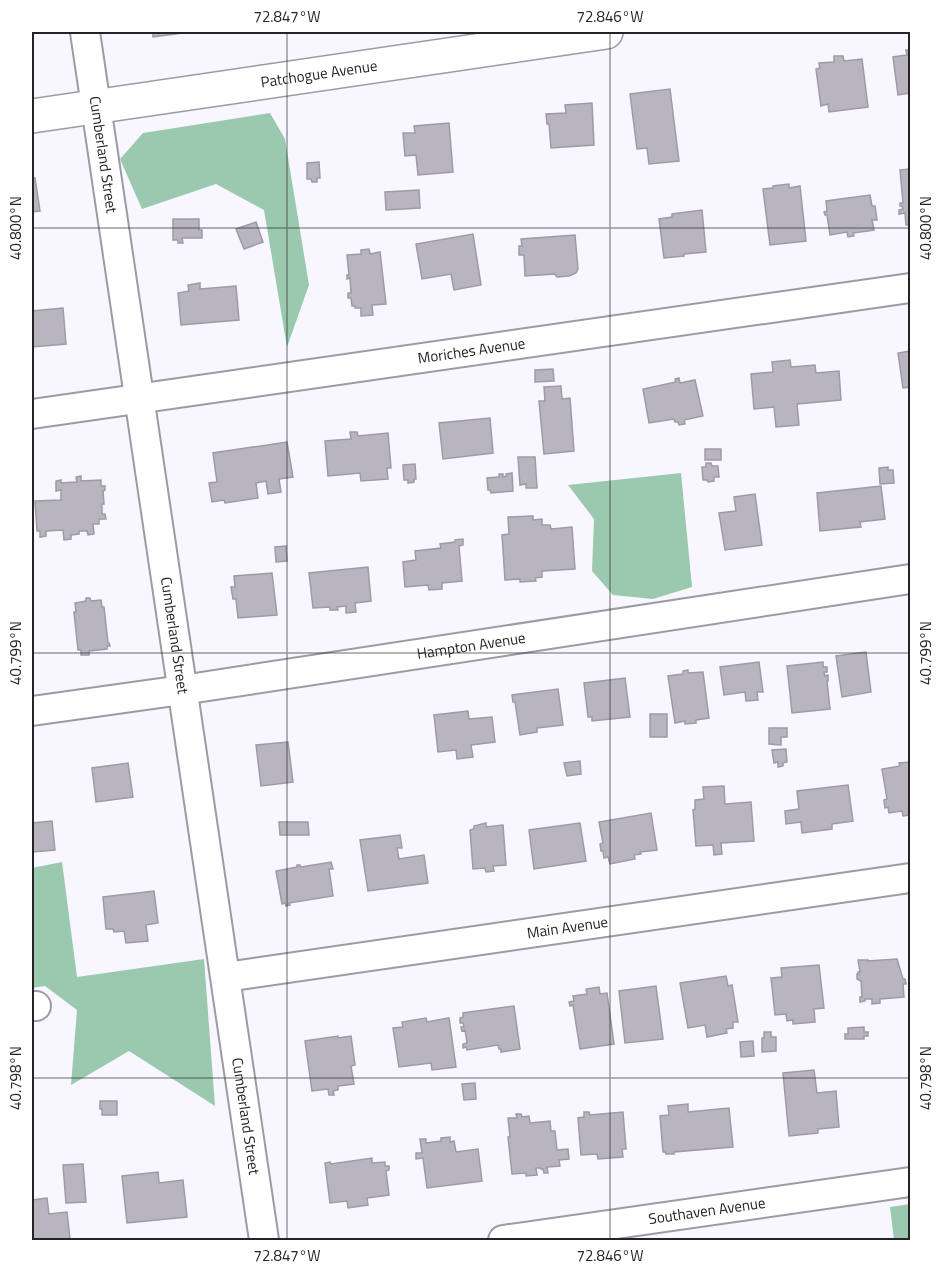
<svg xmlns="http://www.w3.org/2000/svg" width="942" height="1272" viewBox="0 0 942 1272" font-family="'Titillium Web',sans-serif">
<rect width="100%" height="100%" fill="#f8f6fe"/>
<g fill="#9bc9af">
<path d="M270 113 285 139 309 285 287 347 264 210 216 184 142 209 120 159 143 133Z"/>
<path d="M681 473 692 587 653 599 613 595 592 571 594 519 568 485Z"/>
<path d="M62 862 77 977 204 959 215 1106 129 1051 71 1085 77 1010 45 986 32 988V868Z"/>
<path d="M910 1204V1240H894L890 1207Z"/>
</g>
<g fill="#b8b5c1" stroke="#9e9aa6" stroke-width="1.5">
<path d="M153 32H191L153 37Z"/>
<path d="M906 50H910V93L898 95 893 57 907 55Z"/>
<path d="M834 56H843L844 61 862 59 868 107 829 112 828 104 821 106 816 69 820 68 819 63 834 62Z"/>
<path d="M670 89 679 161 649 164 647 148 637 149 630 94Z"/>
<path d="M592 103 594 145 551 148 549 124H547L546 114 566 113 565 105Z"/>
<path d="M449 123 453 172 418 175 416 155 405 156 403 133H415L414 126Z"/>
<path d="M319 162 320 178H317V182H312L311 179H307V163Z"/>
<path d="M910 169V225H906L905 213 899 214V210L903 209 902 206H900V203H903L900 170Z"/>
<path d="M32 178H35L40 211 32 212Z"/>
<path d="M789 184V188L800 186 806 241 770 245 763 189 773 188V186Z"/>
<path d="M419 190 420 208 386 210 385 192Z"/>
<path d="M870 195 872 206H875L877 220H872L874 230 853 233 854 236 848 237 847 232 830 235 827 215H825L824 212 827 211 826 201Z"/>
<path d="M702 210 706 252 684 254V256L664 258 659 219 672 217V214Z"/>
<path d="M173 219H199V230H202V238H182L183 243H178V240H173Z"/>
<path d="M256 222 263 242 244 249 236 229Z"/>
<path d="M473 234 481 285 454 290 451 274 422 279 416 244Z"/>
<path d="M575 235 578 269 576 273 569 276 557 277 555 274 525 276 524 255H519V246H522L521 239Z"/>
<path d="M369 249 370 254 380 252 386 304 372 305 373 315 361 316V308H355V306H352L351 298H348V293H351L350 278 347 279V275H349L347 255 361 254V250Z"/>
<path d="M200 283V289L236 286 239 320 181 325 178 293 189 291 188 285Z"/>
<path d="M63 308 66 344 32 347V311Z"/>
<path d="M910 351V387L903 388 898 353Z"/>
<path d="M790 360 791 367 815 365 816 373 839 371 841 400 797 404 799 425 776 427 774 407 754 409 751 374 773 372 772 362Z"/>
<path d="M553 369 554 381 535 382V370Z"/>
<path d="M679 378 680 383 695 380 703 416 684 420 685 424 679 425 678 422H675L674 419 649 423 643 389 676 382 675 379Z"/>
<path d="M561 386 562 399 570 398 574 451 544 454 539 401H545L544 387Z"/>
<path d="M490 418 493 453 443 459 439 423Z"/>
<path d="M350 432H357L358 436 388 433 391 468H387L388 479 361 481 360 473 328 476 325 441 351 439Z"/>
<path d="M287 442 293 477 279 479 281 492 268 494 266 481 256 483 258 498 225 503 224 500 212 502 209 483 217 482 213 453Z"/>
<rect x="705" y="449" width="16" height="11"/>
<path d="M518 457H535L537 488H526V484L520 485Z"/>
<path d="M706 463H711L712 466H718L719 477H714V481L708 482 707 480H703L702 467H706Z"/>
<path d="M415 464 416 479H414V482L408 483V480H404L403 465Z"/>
<path d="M888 467V470H893L894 483 880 484 879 468Z"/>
<path d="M512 473 513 491 491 493 490 490H488L487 478 499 477V474H503V477L507 476 506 474Z"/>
<path d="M81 476V481L101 480V486H105V490L103 491 104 504H102V514H105L106 519H99V524H93L94 534 88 535 87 531H79V534L71 535V539L64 540 63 530 46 531V536L40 537V531H37L35 501 61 500V490L56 491V481L61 480V483L77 482 76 477Z"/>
<path d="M881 486 885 519 860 522 861 527 820 531 817 493Z"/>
<path d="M755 494 762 545 725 550 719 513 736 511 734 497Z"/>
<path d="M533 516V520L542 519V525H550L551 529 572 527 575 569 542 571V577L535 578 536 581 520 582V579L505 580 502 535 509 534 508 517Z"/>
<path d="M463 539V545L459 546 462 581 442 583V589L429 590 428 585 405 587 403 562 416 560 415 551 441 548 440 544 455 542V540Z"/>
<path d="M286 546 287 561 276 562 275 547Z"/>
<path d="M368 567 371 601 355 603 356 612 346 613V606L337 607 338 610H330V607L313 608 309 573Z"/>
<path d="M272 573 277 615 238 618 236 599H233L231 587H235L234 576Z"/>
<path d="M86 598H90L91 601 101 600 102 607H104L108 643H109L110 646H107V649L89 651V655H81V650H78L74 612H76L75 603 86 601Z"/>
<path d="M866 652 871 692 842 697 836 656Z"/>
<path d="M759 662 763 692H757L758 700 746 701 745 692 724 695 720 667Z"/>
<path d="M823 662V667H827V672H824L825 676 828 675V681H827L830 709 792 713 787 666Z"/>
<path d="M688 670V673L703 672 709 718 696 720V723L685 724V721L675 723 668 676 683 674V671Z"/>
<path d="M625 678 630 717 592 721V717H588L584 683Z"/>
<path d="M558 689 563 725 537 728V732L520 735 515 702H513L512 695Z"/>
<path d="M468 711 469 719 492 717 495 742 471 745 473 757 457 759 456 750 438 752 434 715Z"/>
<rect x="650" y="714" width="17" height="23"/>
<path d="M769 728H787V737H781V745L769 744Z"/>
<path d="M288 742 293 782 261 786 256 745Z"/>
<path d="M786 749 787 762 783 763V766L778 767V762L774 763 772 750Z"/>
<path d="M580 761 581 774 567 776 564 763Z"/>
<path d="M910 762V815L903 816 902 811 889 813 888 807 885 808 884 800 887 799 882 769 900 766 899 763Z"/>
<path d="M128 763 133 797 96 802 92 768Z"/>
<path d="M848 785 853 821 832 824V829L802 833 801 822 786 824 785 811 799 809 797 791Z"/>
<path d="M724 786 725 804 751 802 754 841 721 843 722 854 714 855 713 845 696 846 693 810 695 809V800L704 799 703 787Z"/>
<path d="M651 813 657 850 640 852 641 854 634 855 635 859 610 864 608 857 604 858 603 851H601L600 844 603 843 599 822Z"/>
<path d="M52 821 55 850 32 852V823Z"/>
<path d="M279 822H308L309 835H280Z"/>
<path d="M486 823V827L503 825 506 865 493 866 494 871 486 872 485 868 473 869 470 830 474 829V826Z"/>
<path d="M580 823 586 861 534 869 529 830Z"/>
<path d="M400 835 402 848H397L399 859 424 855 428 883 368 891 360 840Z"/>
<path d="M331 862 333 869H329L333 896 289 903 290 905 286 906 285 903 282 904 276 871 297 867V865H300L301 867Z"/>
<path d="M154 891 158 923 146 925 148 941 126 943 124 931 114 932 113 929H106L103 897Z"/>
<path d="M897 959 903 979H905L906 984H903L904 997 880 999V1003L872 1004V999H865V1001L860 1002V997H862L861 981 857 979V974H859L858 972H860L858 960H868V961Z"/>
<path d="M819 965 824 1008 814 1009 815 1022 793 1024V1020L787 1021 786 1014 775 1015 771 978 782 977 781 968Z"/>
<path d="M726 976 728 986 732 985 738 1022H733V1028L726 1029 727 1033 707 1037 705 1025 688 1028 680 983Z"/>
<path d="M656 986 663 1039 625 1043 619 991Z"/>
<path d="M599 987 600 994 607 993 614 1044 580 1049 573 1005 570 1006 569 1002 574 1001 573 996 587 994 586 989Z"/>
<path d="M514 1006 520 1049 501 1052V1049H499L498 1045 467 1050 466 1047 463 1048V1044L467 1043 465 1030 462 1031 461 1027H464L463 1023H460V1018L463 1017V1013Z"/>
<path d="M426 1018 427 1022 449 1018 456 1067 432 1070 431 1063 399 1067 393 1028 403 1027 402 1022Z"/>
<path d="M864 1027V1032H868V1036H864V1039H845V1034H848V1028Z"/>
<path d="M764 1032H771V1037H776V1051L762 1052V1038H764Z"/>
<path d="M338 1036V1038L351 1036 355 1065 351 1066 354 1084 338 1086V1090L333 1091 334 1095H329L328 1089 312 1091 305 1041Z"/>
<path d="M753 1041 754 1056 741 1057 740 1042Z"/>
<path d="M814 1070 817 1093 836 1091 839 1127 818 1129V1133L789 1136 783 1073Z"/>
<path d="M475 1083 476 1099 464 1100 462 1084Z"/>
<path d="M100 1101H117V1115H102V1109H100Z"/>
<path d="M688 1104V1112L729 1108 733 1147 674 1152V1154H666L665 1152H663L660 1116 669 1115 668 1106Z"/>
<path d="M584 1112H589L590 1115 623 1112 626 1149H622L623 1157 598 1159 597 1154 581 1155 578 1118 584 1117Z"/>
<path d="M516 1114H521L522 1117 529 1116 530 1123 550 1121 551 1131H555L557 1150 568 1149 569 1159 559 1160 560 1166 547 1167 548 1173H544L543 1169H541V1168H536L537 1175 526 1176V1173L512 1174 508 1137H510L508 1118H517Z"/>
<path d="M450 1137V1142L454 1141 456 1152 478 1149 482 1181 427 1188 423 1158 416 1159V1153H422L420 1139H426V1143L441 1141V1138Z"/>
<path d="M372 1158V1163L385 1162V1166H389V1170L386 1171 389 1195 367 1198 368 1205 348 1208 347 1201 330 1203 325 1163 330 1162 331 1164Z"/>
<path d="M83 1164 86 1202 66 1203 63 1165Z"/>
<path d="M158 1172 159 1183 183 1180 187 1217 127 1223 122 1176Z"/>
<path d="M47 1198 49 1214 67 1212 70 1239 59 1240H32V1200Z"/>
</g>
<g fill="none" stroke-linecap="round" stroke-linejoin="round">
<defs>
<g id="minor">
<path id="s1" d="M85 32 264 1240"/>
<path id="s2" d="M32 414 910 288"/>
<path id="s3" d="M32 711 182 690 910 579"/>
<path id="s4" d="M226 977 910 878"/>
<path d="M32 1006H36"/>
<path id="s5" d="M503 1240 910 1182"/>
</g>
<g id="tertiary">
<path id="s6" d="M32 116 606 32"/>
</g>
</defs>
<use href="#minor" stroke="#9d9aa6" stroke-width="32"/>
<use href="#tertiary" stroke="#9d9aa6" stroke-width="36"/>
<use href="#minor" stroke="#fff" stroke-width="28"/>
<use href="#tertiary" stroke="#fff" stroke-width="33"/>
</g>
<path fill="none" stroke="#252328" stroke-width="1.5" stroke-opacity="0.45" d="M287 32V1240M610 32V1240M32 228H910M32 653H910M32 1078H910"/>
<g text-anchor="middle" stroke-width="5" stroke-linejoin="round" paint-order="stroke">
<g font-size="15" fill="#252328" stroke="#fff">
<text dy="5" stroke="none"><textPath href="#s6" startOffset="290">Patchogue Avenue</textPath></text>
<text dy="5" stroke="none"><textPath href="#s1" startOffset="124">Cumberland Street</textPath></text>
<text dy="5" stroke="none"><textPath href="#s2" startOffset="444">Moriches Avenue</textPath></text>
<text dy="5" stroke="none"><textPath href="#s1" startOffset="610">Cumberland Street</textPath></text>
<text dy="5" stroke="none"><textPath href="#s3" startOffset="444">Hampton Avenue</textPath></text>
<text dy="5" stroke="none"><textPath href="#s4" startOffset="345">Main Avenue</textPath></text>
<text dy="5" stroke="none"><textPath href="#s1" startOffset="1096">Cumberland Street</textPath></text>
<text dy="5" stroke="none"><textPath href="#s5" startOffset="206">Southaven Avenue</textPath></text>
</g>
</g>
<rect width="942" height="1272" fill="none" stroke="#ffffff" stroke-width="66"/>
<rect x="33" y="33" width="876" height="1206" fill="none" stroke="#252328" stroke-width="2"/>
<g font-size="15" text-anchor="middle" fill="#252328">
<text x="287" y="22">72.847°W</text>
<text x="610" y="22">72.846°W</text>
<text transform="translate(16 228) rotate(-90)" y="5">40.800°N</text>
<text transform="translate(926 228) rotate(-90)" y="5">40.800°N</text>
<text transform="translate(16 653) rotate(-90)" y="5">40.799°N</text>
<text transform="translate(926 653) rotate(-90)" y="5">40.799°N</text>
<text transform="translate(16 1078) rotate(-90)" y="5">40.798°N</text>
<text transform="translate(926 1078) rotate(-90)" y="5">40.798°N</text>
<text x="287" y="1261">72.847°W</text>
<text x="610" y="1261">72.846°W</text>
</g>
</svg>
